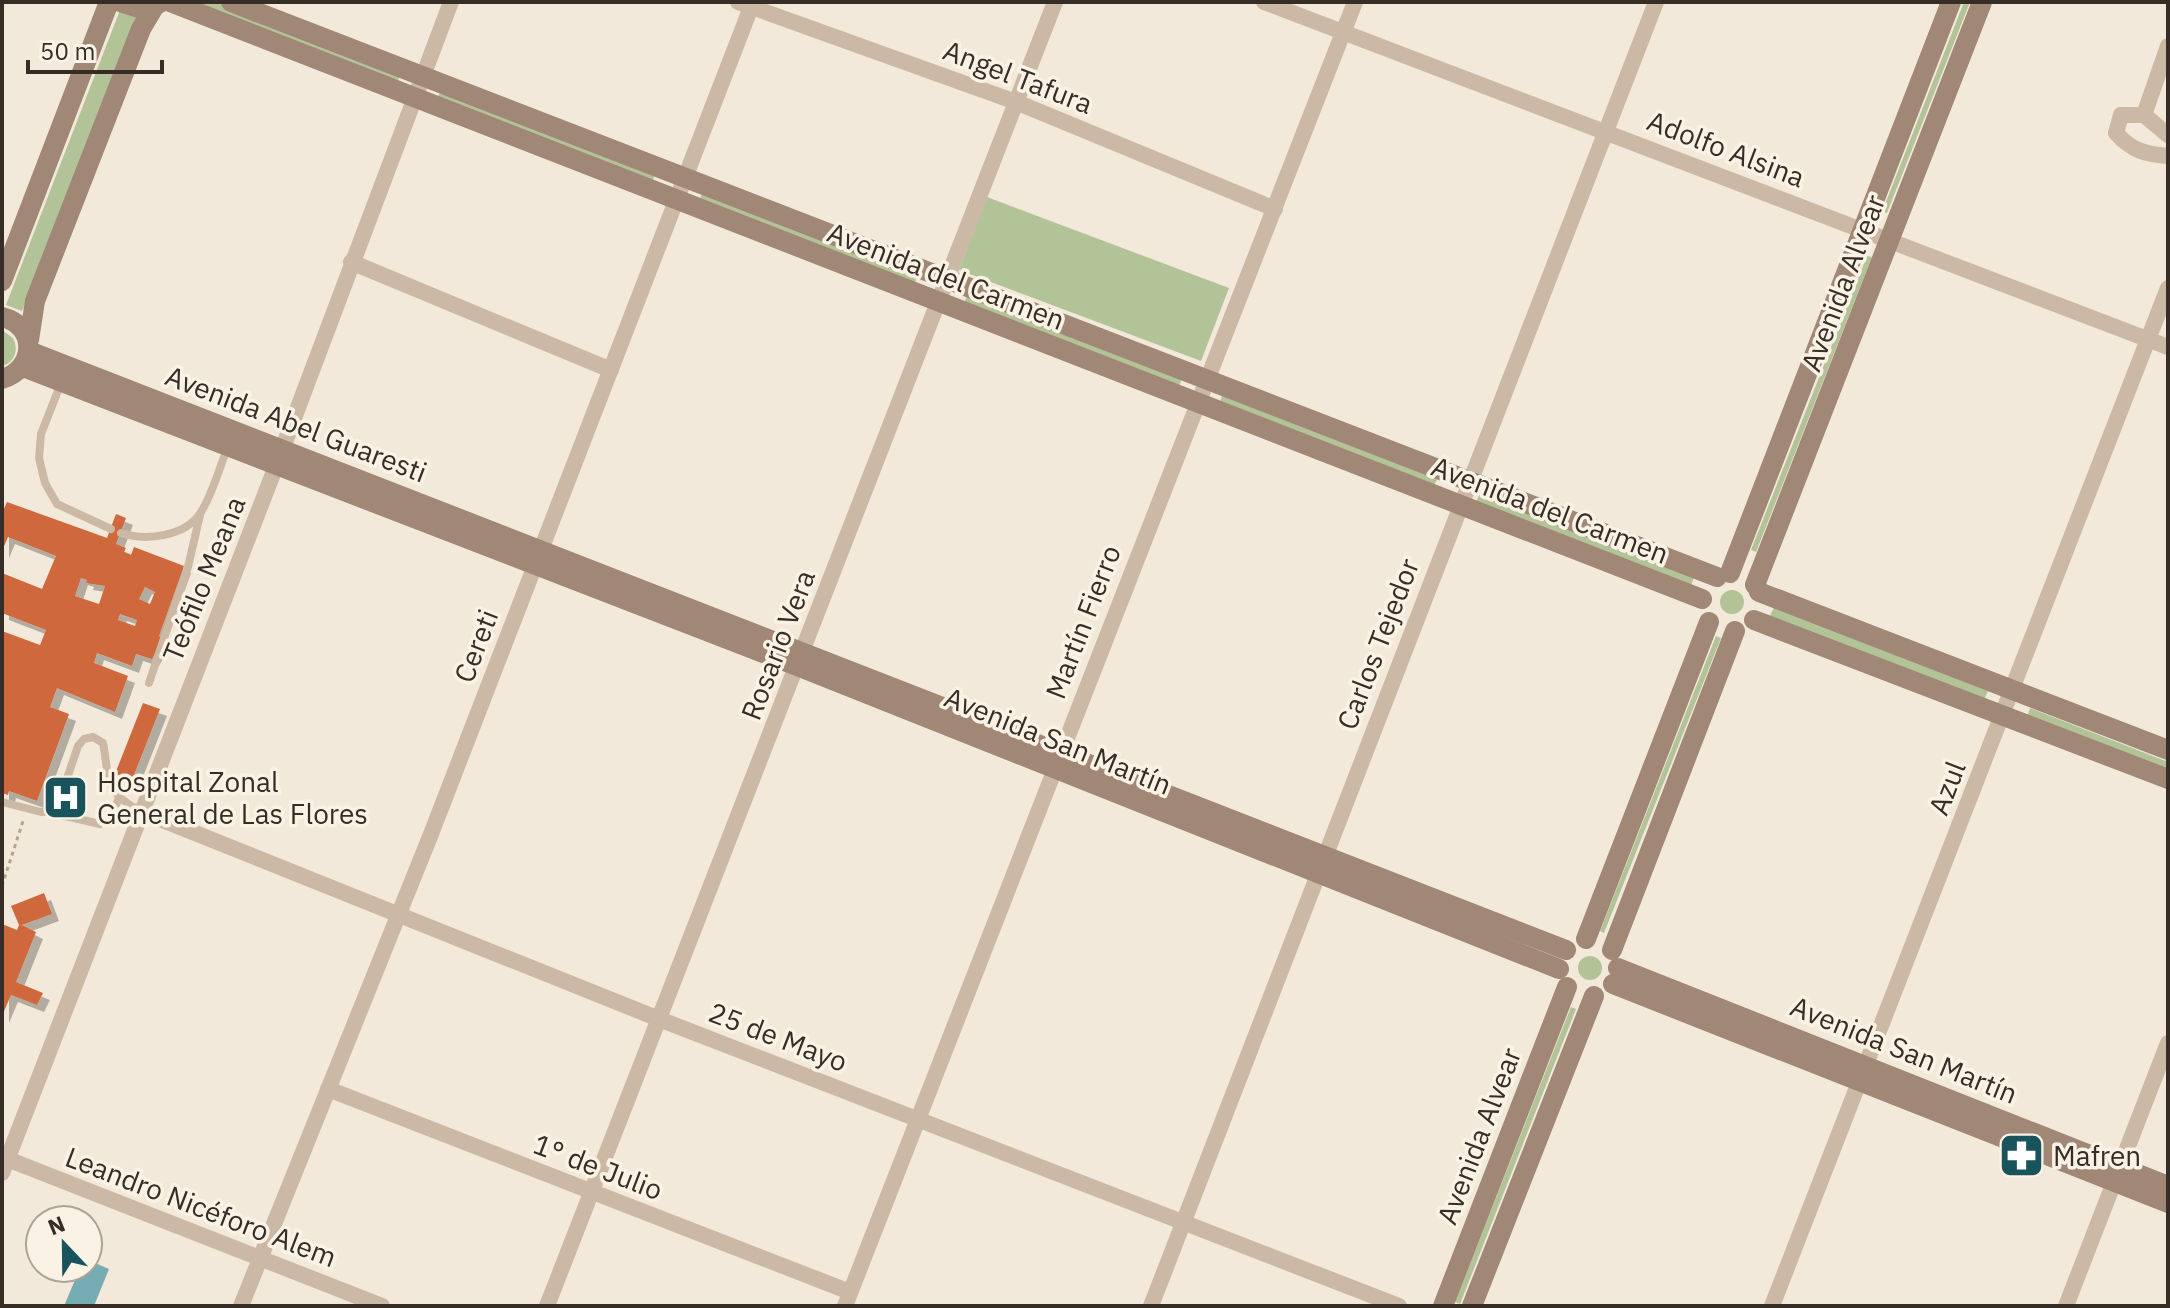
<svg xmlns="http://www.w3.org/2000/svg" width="2170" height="1308" viewBox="0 0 2170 1308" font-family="'IBM Plex Sans',sans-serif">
<defs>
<filter id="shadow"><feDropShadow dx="7" dy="7" stdDeviation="0" flood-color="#0004"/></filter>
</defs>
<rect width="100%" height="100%" fill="#f3e9da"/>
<g fill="#b3c398">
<path d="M189 2H215L400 75 397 84Z"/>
<path d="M1964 2H1970L1887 213 1882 212Z"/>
<path d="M120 10 137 16 22 311 6 305Z"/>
<path d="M441 90 655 174 652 183 437 99Z"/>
<path d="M702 193 917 278 913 286 699 202Z"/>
<path d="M987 197 1229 288 1201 361 959 270Z"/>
<path d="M1867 256 1872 257 1756 552 1751 550Z"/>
<path d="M968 294 1182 378 1179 387 964 303Z"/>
<path d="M2 330 13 338C19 350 15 362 2 366Z"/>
<path d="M1223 393 1438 477 1434 486 1220 402Z"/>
<path d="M1480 493 1694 577 1691 586 1476 502Z"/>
<circle cx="1732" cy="602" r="12"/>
<path d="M1774 607 1988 691 1984 700 1770 616Z"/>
<path d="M1716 636 1721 638 1604 933 1600 931Z"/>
<path d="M2030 708 2168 762V772L2027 717Z"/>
<circle cx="1590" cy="968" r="12"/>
<path d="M1571 1007 1576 1009 1460 1304 1455 1302Z"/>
</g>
<path fill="#76adb3" d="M88 1260 109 1269 94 1306H64L80 1268H88Z"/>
<g fill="#cf673c" fill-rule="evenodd" filter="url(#shadow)">
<path d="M7 502 107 538 116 514 126 518 116 544 126 548 124 552 131 555 134 547 184 566 159 636 164 638 152 659 136 654 132 666 97 653 94 663 128 676 115 712 57 688 50 707 69 714 37 801 9 791 8 795 2 793V631L40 645 46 630 2 613V573L42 589 56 556 8 537 2 551V513ZM81 578 87 580 86 583 105 586 99 604 75 596ZM145 587 155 592 150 604 139 599ZM120 614 137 620 135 626 118 620Z"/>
<path d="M143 703 160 709 132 780 115 774Z"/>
<path d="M44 893 52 914 22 925 36 932 16 982 43 993 37 1005 11 995 2 1016V924L17 930 19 925 11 906Z"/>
</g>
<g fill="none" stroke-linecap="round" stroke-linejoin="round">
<path stroke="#b8a38f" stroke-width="3" stroke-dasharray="4 4" stroke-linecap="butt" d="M2 886 23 821"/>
<g stroke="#ccb9a5" stroke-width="8">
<path d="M61 383 41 434 39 458 45 483 57 504 111 529"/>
<path d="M121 533C145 541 186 537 201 512 213 493 219 468 228 447"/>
<path d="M149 683 188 567 200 515"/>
<path d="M118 800 110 820 100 824 61 815 56 811 78 746 84 739 93 737 103 743C110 780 103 791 140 811"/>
<path d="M2 802 41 812 56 811"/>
</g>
<g stroke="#ccb9a5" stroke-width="16">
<path d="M738 2 1016 102 1275 209"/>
<path d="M1264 2 2168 347"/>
<path d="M2168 46 2144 115H2121L2116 133C2132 151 2145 154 2168 156"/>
<path d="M2144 115 2168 135"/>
<path d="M351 262 611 370"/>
<path d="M140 811 659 1019 1399 1306"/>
<path d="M328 1089 850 1292"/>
<path d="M2 1157 382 1306"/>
<path d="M2 1173 276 466 451 2"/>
<path d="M241 1306 431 834 753 2"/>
<path d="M547 1306 1055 2"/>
<path d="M845 1306 1355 2"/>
<path d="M1151 1306 1656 2"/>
<path d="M1772 1306 2168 288"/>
<path d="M2066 1306 2168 1043"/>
</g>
<g stroke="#a08776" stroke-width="20">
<path d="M120 2 145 10 160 3"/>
<path d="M170 2 1702 599"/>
<path d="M231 2 1717 577"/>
<path d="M2 281 109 2"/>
<path d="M2 317C38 326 36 369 2 379"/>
<path d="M29 340 35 301 141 29 154 7"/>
<path d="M29 351 1566 950"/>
<path d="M23 367 797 666 1559 969"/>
<path d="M1730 573 1951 2"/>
<path d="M1755 585 1982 2"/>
<path d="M1759 592 2168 750"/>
<path d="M1754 620 2168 779"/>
<path d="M1586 939 1709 622"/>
<path d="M1612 950 1735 631"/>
<path d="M1618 968 2168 1186"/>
<path d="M1613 984 2168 1203"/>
<path d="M1443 1306 1567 987"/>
<path d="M1472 1306 1594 996"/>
</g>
</g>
<defs>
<symbol id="hospital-square" viewBox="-11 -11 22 22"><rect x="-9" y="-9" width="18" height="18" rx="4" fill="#19545c" stroke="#fbf2e6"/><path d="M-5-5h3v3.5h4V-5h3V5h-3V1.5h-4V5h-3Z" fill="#fff"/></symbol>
<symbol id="pharmacy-square" viewBox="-11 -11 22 22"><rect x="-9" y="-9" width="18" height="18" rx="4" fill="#19545c" stroke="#fbf2e6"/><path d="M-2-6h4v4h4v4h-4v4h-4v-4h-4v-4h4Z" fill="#fff"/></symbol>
</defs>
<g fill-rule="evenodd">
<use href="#hospital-square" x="40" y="772" width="51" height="51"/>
<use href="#pharmacy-square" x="1996" y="1130" width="51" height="51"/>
</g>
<g text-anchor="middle" stroke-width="7" stroke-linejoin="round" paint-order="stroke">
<g font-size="28" fill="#372d27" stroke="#fbf2e6">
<text transform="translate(1018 77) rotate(21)" y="10">Angel Tafura</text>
<text transform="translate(1726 149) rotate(21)" y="10">Adolfo Alsina</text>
<text transform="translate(946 276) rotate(21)" y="10">Avenida del Carmen</text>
<text transform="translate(1843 283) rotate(-69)" y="10">Avenida Alvear</text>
<text transform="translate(296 424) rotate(21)" y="10">Avenida Abel Guaresti</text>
<text transform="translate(1550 510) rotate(21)" y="10">Avenida del Carmen</text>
<text transform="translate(204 579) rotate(-68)" y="10">Teófilo Meana</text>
<text transform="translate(1083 622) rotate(-69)" y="10">Martín Fierro</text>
<text transform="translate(1378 644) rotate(-69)" y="10">Carlos Tejedor</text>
<text transform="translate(778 645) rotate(-69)" y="10">Rosario Vera</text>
<text transform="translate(476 646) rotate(-69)" y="10">Cereti</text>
<text transform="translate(1058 741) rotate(22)" y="10">Avenida San Martín</text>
<text transform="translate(1947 788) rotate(-69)" y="10">Azul</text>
<text transform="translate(778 1037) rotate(21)" y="10">25 de Mayo</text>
<text transform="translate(1904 1050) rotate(22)" y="10">Avenida San Martín</text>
<text transform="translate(1479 1136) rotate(-69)" y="10">Avenida Alvear</text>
<text transform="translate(598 1167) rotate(21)" y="10">1° de Julio</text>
<text transform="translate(201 1207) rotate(21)" y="10">Leandro Nicéforo Alem</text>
</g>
<g font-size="28" fill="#372d27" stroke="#fbf2e6" text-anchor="start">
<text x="97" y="792">Hospital Zonal<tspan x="97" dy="32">General de Las Flores</tspan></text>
<text x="2053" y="1166">Mafren</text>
</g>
</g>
<rect width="2170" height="1308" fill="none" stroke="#372d27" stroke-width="8"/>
<g transform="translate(64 1244) rotate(338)"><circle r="38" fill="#fbf2e6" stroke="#ada39a" stroke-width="2"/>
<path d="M0-6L14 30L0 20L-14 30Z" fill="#19545c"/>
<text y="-12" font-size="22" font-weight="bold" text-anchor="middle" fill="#372d27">N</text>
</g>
<path d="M28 60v12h134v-12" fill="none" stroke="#372d27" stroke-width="4"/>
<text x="40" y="60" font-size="24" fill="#372d27" stroke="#fbf2e6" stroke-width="6" paint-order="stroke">50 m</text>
</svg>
